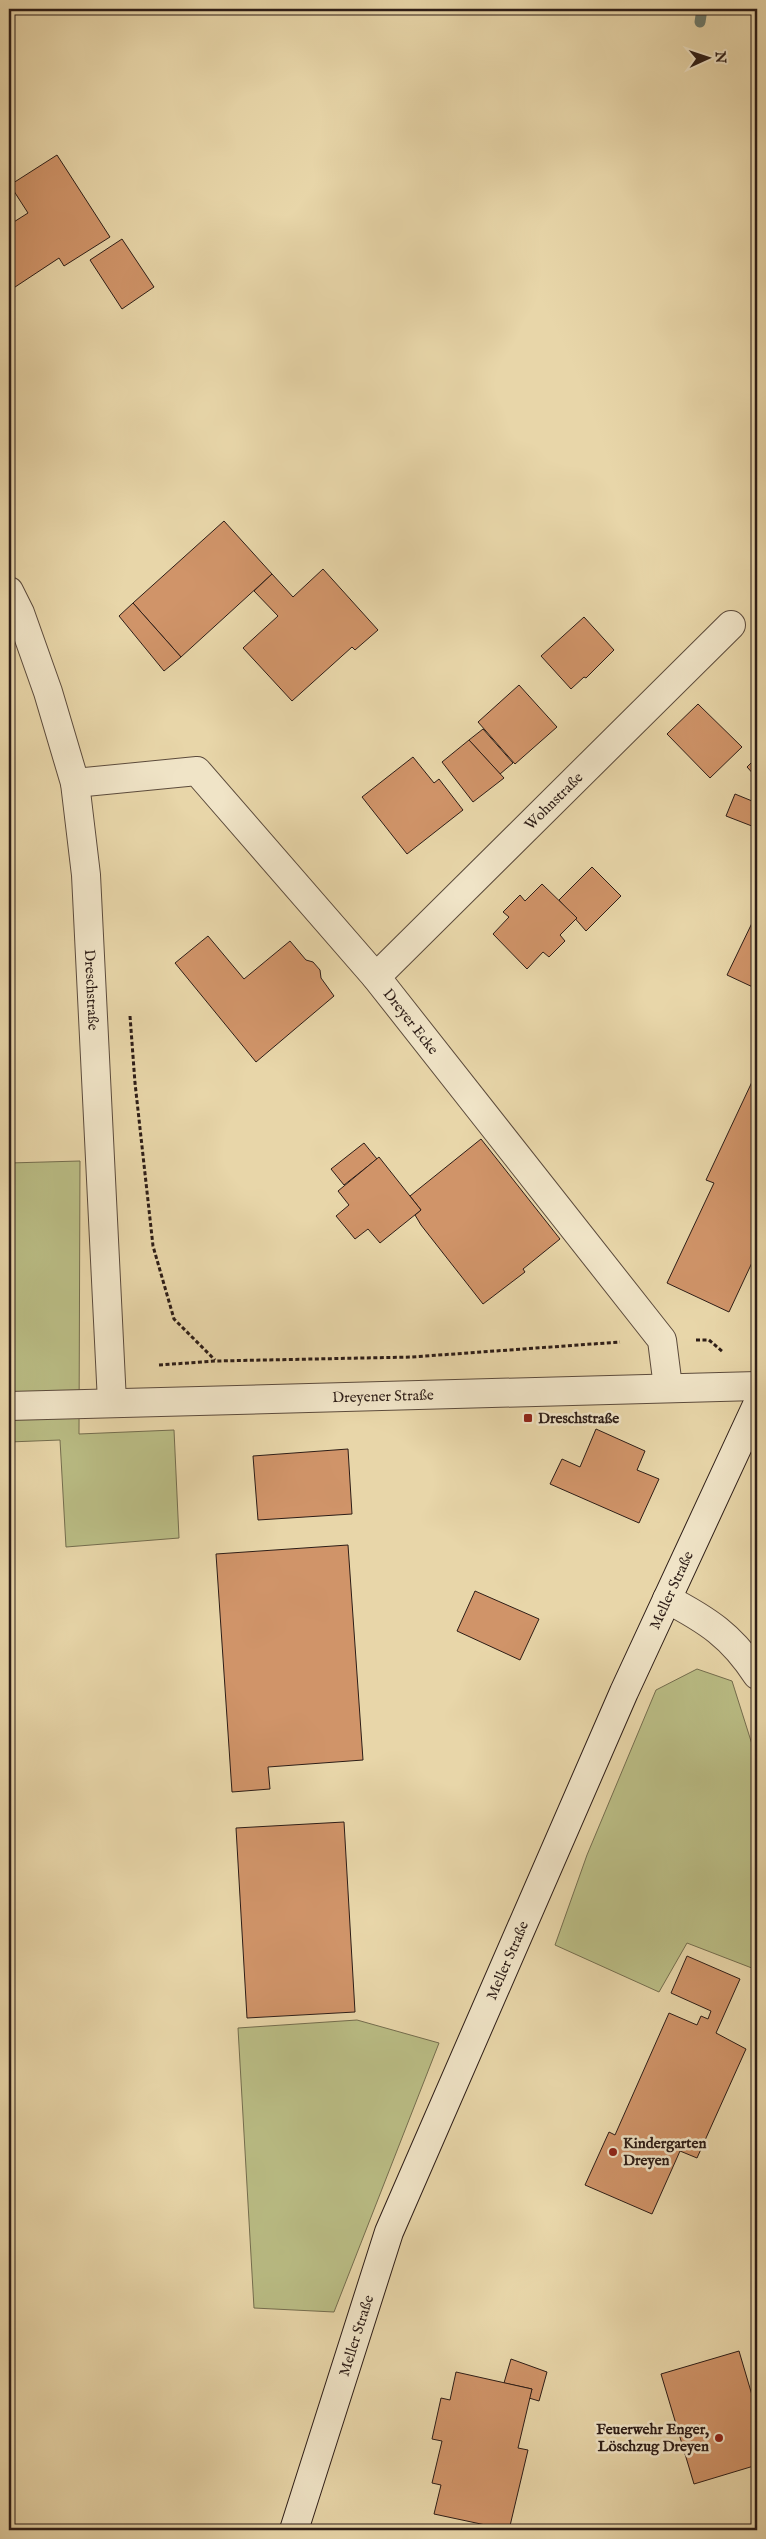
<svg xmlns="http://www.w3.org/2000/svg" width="766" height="2539" viewBox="0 0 766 2539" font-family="'IM FELL English',serif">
<rect width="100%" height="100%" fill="#e8d6a9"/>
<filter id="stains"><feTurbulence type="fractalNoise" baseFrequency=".004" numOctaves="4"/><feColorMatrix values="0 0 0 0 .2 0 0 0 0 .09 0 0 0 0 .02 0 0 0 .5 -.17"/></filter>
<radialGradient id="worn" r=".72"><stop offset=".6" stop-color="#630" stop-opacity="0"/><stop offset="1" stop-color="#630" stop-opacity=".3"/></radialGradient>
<g fill="#babd85" stroke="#746d4e">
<path d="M80 1161 79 1434 174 1430 179 1538 66 1547 60 1440 9 1442V1163Z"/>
<path d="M697 1669 732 1681 757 1760V1970L687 1943 659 1992 555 1945 587 1855 656 1690Z"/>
<path d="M357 2020 439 2043 334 2312 254 2308 238 2028Z"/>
</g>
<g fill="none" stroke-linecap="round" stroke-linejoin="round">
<path stroke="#6d7b6d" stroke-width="11" d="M700 22 702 9"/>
</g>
<g fill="#d09469" stroke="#2d1d17">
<path d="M57 155 110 237 64 266 59 258 9 291V225L28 213 10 185Z"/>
<path d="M122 239 154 287 122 309 90 260Z"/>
<path d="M224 521 272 574 181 657 133 603Z"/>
<path d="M323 569 378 630 355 650 352 647 292 701 243 648 278 616 254 591 272 574 293 597Z"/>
<path d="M133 603 181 657 164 671 119 616Z"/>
<path d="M584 617 614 650 586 678 584 677 571 689 541 656Z"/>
<path d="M519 685 557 727 515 764 478 722Z"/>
<path d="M698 704 742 747 710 778 667 734Z"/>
<path d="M483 729 513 763 500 774 469 740Z"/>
<path d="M469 740 504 778 473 802 442 762Z"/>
<path d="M413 757 434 783 439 779 463 810 407 854 362 797Z"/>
<path d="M757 757V778L747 767Z"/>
<path d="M735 794 757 803V828L726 816Z"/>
<path d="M592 867 621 896 586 931 559 900Z"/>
<path d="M542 884 577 918 560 935 565 941 549 957 543 952 527 969 493 934 509 917 503 912 520 895 525 901Z"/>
<path d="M753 921 757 923V989L727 975Z"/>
<path d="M208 936 244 979 290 941 306 960 313 962 320 970 321 978 334 996 256 1062 175 963Z"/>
<path d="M757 1070V1087L751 1084Z"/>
<path d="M751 1084 757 1087V1252L729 1312 667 1283 714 1183 706 1180Z"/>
<path d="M481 1139 560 1239 523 1269 525 1272 483 1304 421 1225 415 1215 421 1210 410 1196Z"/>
<path d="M364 1143 377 1159 344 1185 331 1169Z"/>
<path d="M379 1157 421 1210 380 1243 368 1229 355 1239 336 1216 349 1205 338 1191Z"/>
<path d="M596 1429 645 1451 637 1470 659 1479 639 1523 550 1484 562 1459 580 1467Z"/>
<path d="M348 1449 352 1514 258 1520 253 1456Z"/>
<path d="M348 1545 363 1760 268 1767 270 1789 232 1792 216 1554Z"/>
<path d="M475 1591 539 1619 520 1660 457 1631Z"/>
<path d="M344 1822 355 2012 247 2018 236 1828Z"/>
<path d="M687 1956 740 1979 716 2033 746 2049 697 2158 680 2151 652 2214 585 2185 609 2132 615 2135 669 2013 697 2025 701 2016 708 2019 711 2011 671 1993Z"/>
<path d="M739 2351 757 2412V2465L694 2484 661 2374Z"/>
<path d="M511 2359 547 2372 539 2401 529 2398 532 2389 504 2383Z"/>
<path d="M456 2372 532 2389 518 2448 528 2450 509 2530 434 2514 441 2485 432 2483 442 2441 432 2439 441 2398 450 2400Z"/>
</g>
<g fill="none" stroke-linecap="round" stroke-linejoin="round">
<defs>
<g id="minor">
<path id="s1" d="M75 783 197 771 376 977 662 1340 668 1387"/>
<path id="s2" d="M376 977 731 625"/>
</g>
<g id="tertiary">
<path id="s3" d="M9 591 20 613 48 692 75 783 86 875 112 1402"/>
<path id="s4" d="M9 1406 757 1386"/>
<path d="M667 1599C707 1620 732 1636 757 1675"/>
</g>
<g id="secondary">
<path id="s5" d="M294 2530 389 2232 624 1692 757 1405"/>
</g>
</defs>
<use href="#minor" stroke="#5c4b3c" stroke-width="30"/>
<use href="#tertiary" stroke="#5c4b3c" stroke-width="30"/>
<use href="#secondary" stroke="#2d1d17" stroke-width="30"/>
<g stroke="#2d1d17" stroke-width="3" stroke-dasharray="4 2.5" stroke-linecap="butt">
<path d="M130 1016 135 1083 153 1246 174 1319 215 1360"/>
<path d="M696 1340H709L723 1352"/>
<path d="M159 1365 216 1361 412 1357 620 1342"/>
</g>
<use href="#minor" stroke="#f0e4c7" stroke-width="28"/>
<use href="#tertiary" stroke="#f0e4c7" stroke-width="28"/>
<use href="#secondary" stroke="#f0e4c7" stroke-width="28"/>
</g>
<g fill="#8f2418" stroke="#f0e4c7" stroke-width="2">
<rect x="523" y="1413" width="10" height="10" rx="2.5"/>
<circle cx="613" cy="2152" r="5"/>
<circle cx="719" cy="2438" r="5"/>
</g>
<g text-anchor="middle" stroke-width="5" stroke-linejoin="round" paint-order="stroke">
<g font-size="15" fill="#2d1d17" stroke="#f0e4c7">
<text dy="5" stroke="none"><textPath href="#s2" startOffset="250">Wohnstraße</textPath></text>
<text dy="5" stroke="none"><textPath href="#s3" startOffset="411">Dreschstraße</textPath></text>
<text dy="5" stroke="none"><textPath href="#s1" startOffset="452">Dreyer Ecke</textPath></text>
<text dy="5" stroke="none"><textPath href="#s4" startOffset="374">Dreyener Straße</textPath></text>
<text dy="5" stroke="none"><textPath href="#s5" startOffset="1014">Meller Straße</textPath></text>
<text dy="5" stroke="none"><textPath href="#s5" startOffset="609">Meller Straße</textPath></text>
<text dy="5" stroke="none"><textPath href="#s5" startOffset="204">Meller Straße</textPath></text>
</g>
<g font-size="15" font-weight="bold" fill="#2d1d17" stroke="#f0e4c7" text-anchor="start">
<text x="538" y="1423">Dreschstraße</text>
<text x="623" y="2148">Kindergarten<tspan x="623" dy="17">Dreyen</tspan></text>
<text x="709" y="2434" text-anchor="end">Feuerwehr Enger,<tspan x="709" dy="17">Löschzug Dreyen</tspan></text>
</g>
</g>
<rect width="766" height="2539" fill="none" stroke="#e8d6a9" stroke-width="30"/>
<rect x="10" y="10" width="746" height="2519" fill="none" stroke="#2d1d17" stroke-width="2.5"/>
<rect x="15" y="15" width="736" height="2509" fill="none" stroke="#2d1d17"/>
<g transform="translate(708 58) rotate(87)" stroke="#f0e4c7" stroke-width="4" paint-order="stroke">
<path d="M0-4L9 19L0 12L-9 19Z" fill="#2d1d17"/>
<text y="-8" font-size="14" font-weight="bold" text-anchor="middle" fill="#2d1d17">N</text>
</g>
<rect width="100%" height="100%" filter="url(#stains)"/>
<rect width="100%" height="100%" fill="url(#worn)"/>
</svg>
